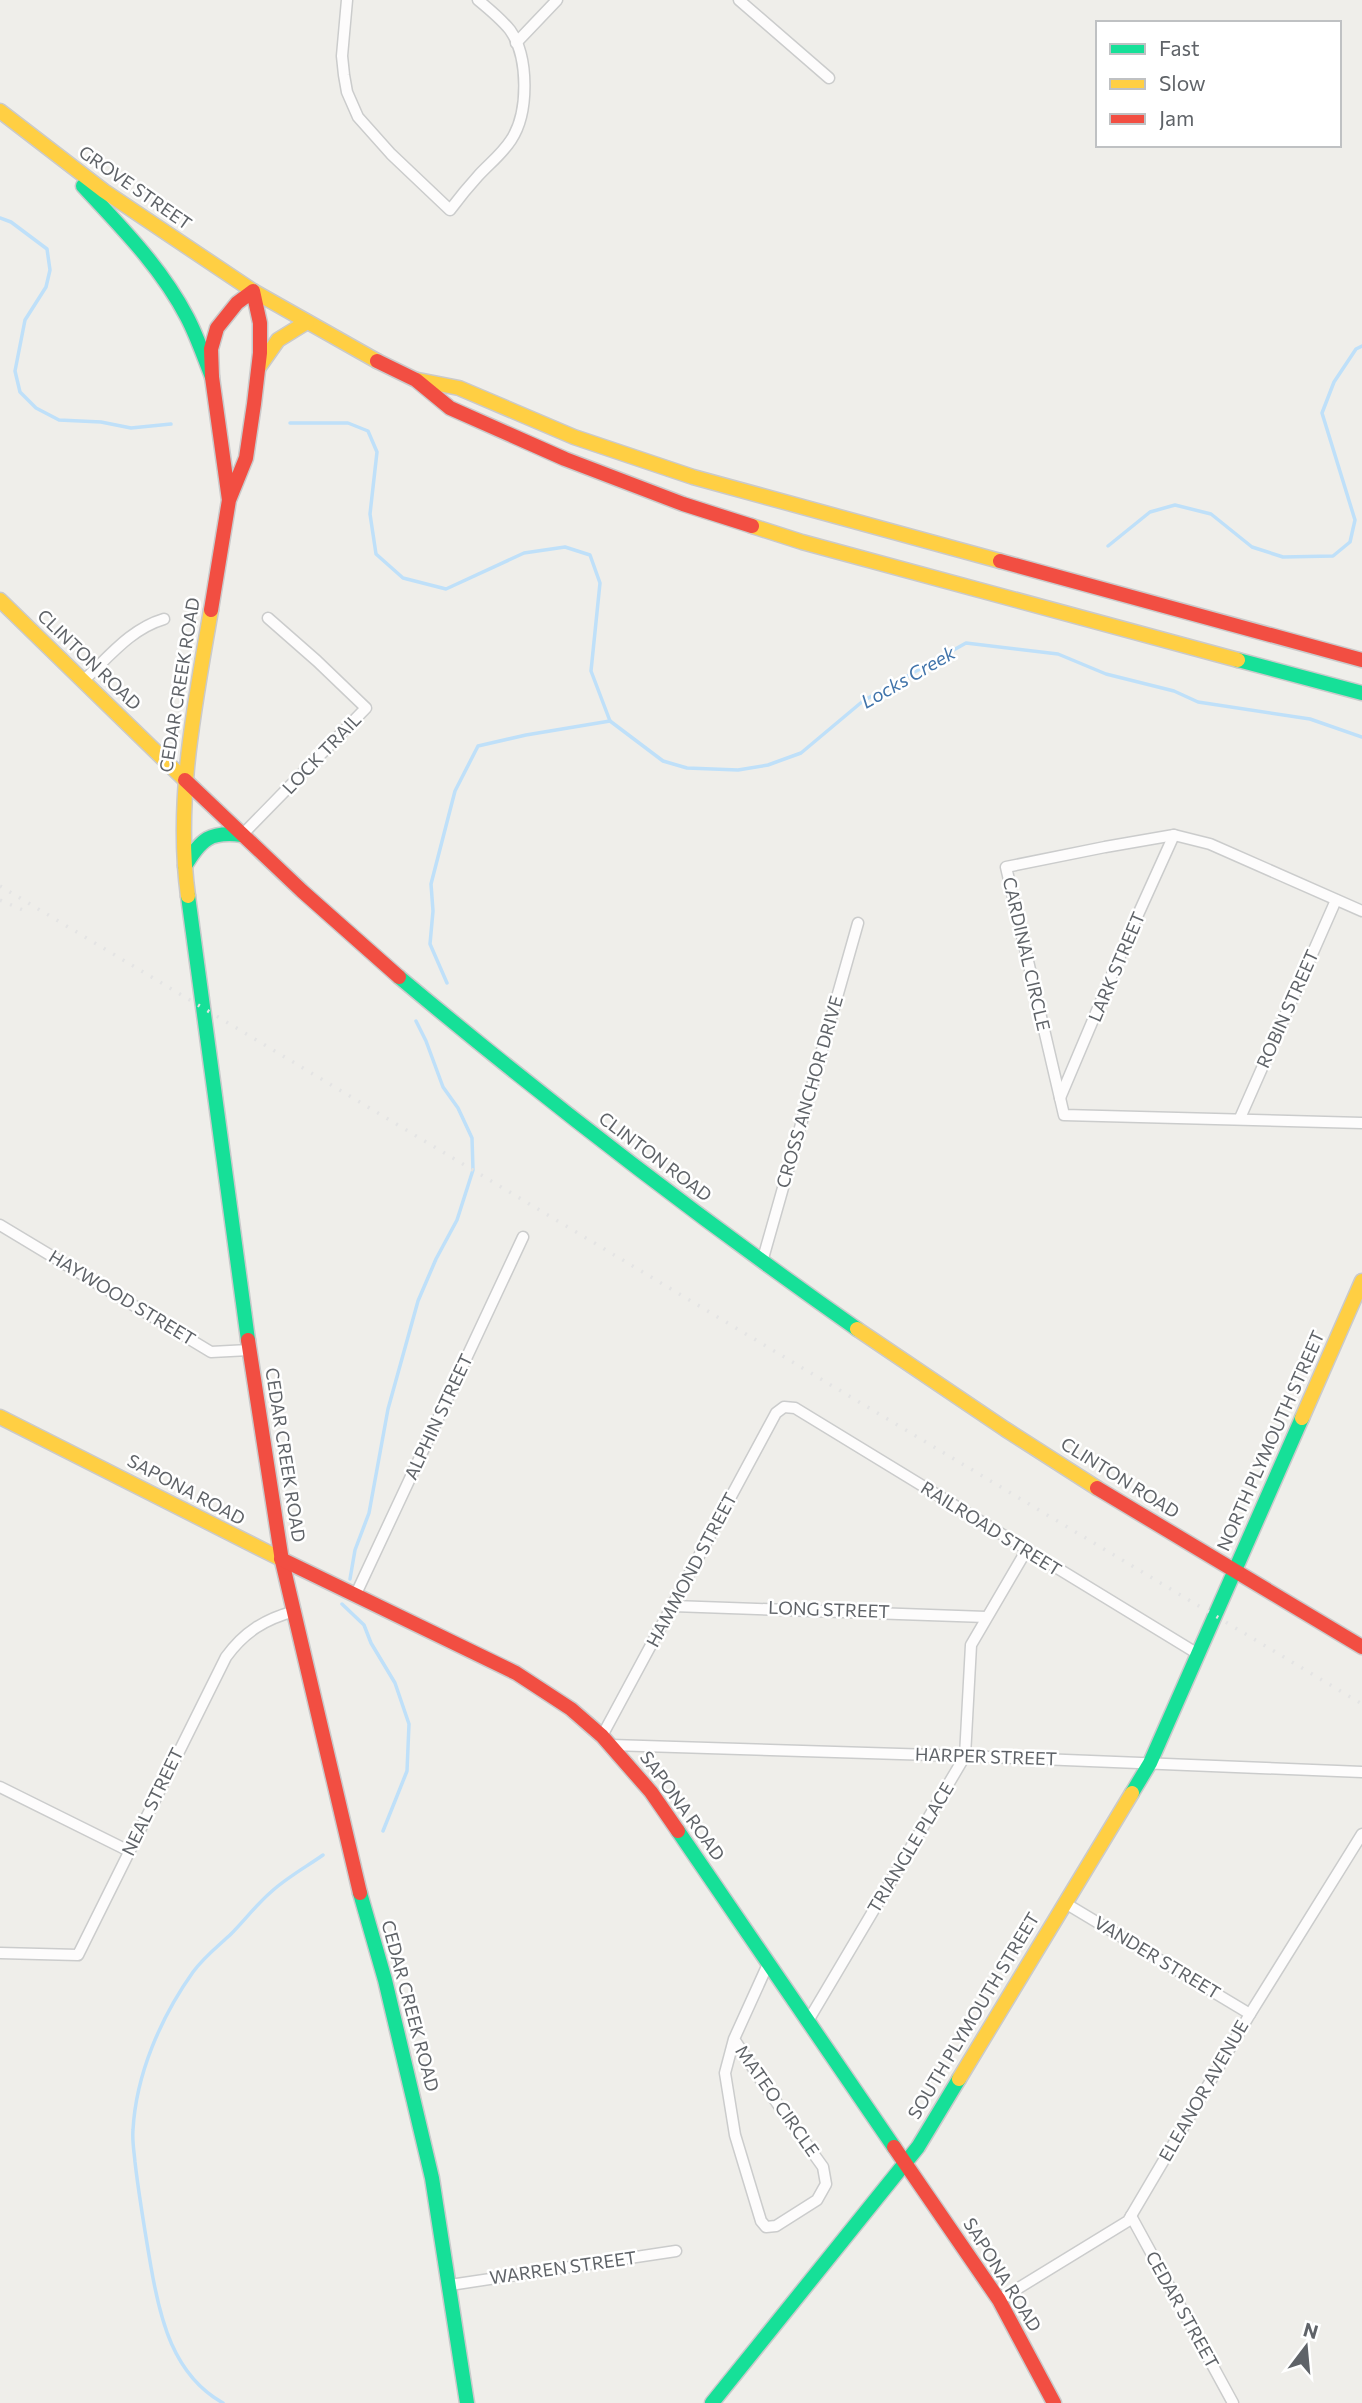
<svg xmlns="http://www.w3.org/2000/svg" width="1362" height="2403" viewBox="0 0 1362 2403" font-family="Commissioner,sans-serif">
<rect width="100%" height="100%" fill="#efeeea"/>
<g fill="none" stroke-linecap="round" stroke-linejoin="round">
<g stroke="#bfe0f9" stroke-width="3.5">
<path d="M0 218 11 222 47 249 50 270 46 287 25 320 15 371 20 392 36 408 59 420 101 422 131 428 171 424"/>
<path d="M290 423H348L368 431 377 452 370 514 376 554 403 578 446 589 524 553 565 547 590 555 600 583 591 671 610 721 663 761 687 768 738 770 768 765 801 753 863 701 966 643 1058 654 1106 674 1174 691 1198 702 1310 719 1362 737"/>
<path d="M1108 546 1150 512 1175 505 1211 514 1252 547 1283 557 1333 556 1350 542 1355 520 1322 413 1334 382 1356 349 1362 346"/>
<path d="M447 983 430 944 433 911 431 884 455 791 478 746 526 735 610 721"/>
<path d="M350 1579 355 1550 369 1513 388 1409 418 1301 436 1259 457 1220 473 1170 472 1138 458 1108 443 1087 426 1041 416 1021"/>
<path d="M342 1604 364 1625 371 1643 395 1683 409 1724 407 1771 383 1831"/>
<path d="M223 2403C173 2375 160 2319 151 2267 145 2232 139 2197 135 2162 134 2151 132 2140 133 2130 136 2074 161 2017 193 1972 204 1957 217 1947 230 1935 244 1921 256 1905 271 1892 286 1878 306 1867 323 1855"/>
</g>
<defs>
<g id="street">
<path d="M347 0 342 56 344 75 347 92 358 117 391 154 450 210C459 198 468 187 478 176 489 164 502 154 511 140 529 113 529 57 510 30 501 19 489 9 478 0"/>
<path d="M739 0 829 78"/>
<path d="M516 43 557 0"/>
<path d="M83 681C108 658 130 629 164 619"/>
<path d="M242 835 366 708 317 661 268 618"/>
<path d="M1362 911 1210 844 1174 835 1105 847 1006 867 1064 1115 1362 1123"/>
<path d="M1060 1098 1131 930 1174 835"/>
<path d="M1240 1118 1336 900"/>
<path d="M0 1225 211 1352 249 1350"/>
<path d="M762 1262 858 923"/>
<path d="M355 1596 523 1237"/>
<path d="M673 1606 986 1617"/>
<path d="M602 1736 776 1413 784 1407 795 1408 1198 1654"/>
<path d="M611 1745 965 1756 1362 1772"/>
<path d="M0 1787 129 1851"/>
<path d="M1065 1903 1250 2014"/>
<path d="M0 1953 78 1955 226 1657C244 1632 265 1619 295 1611"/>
<path d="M808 2021 965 1756 971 1645 1026 1551"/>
<path d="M734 2039 764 2085 823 2167 826 2184 817 2200 776 2226 766 2227 761 2221 735 2135 725 2073 734 2039 768 1964"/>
<path d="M1131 2216 1233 2403"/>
<path d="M450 2285 676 2251"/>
<path d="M999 2300 1128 2221 1250 2014 1362 1834"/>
</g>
<g id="fast">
<path d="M83 186C121 227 161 267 187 317 197 336 204 357 212 377"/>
<path d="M1238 660 1362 693"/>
<path d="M185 866C201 839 210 831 242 835"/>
<path d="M188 896 248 1340"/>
<path d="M399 977C547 1101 699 1218 857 1329"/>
<path d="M1132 1793 1150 1763 1302 1418"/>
<path d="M678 1831 894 2147"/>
<path d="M360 1893 385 1980 432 2178 467 2403"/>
<path d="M712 2403 918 2147 959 2079"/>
</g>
<g id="slow">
<path d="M0 111 104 191 253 291 377 361"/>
<path d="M259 367 278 340 307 322"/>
<path d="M418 380 459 388 574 437 693 477 1000 561"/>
<path d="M752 526 802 542 1238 660"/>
<path d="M0 600 185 780"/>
<path d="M188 896C175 800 195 704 211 610"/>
<path d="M857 1329 1005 1429 1097 1488"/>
<path d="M0 1417 281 1559"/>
<path d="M1302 1418 1362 1281"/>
<path d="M959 2079 1132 1793"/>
</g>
<g id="jam">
<path d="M377 361 416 380 450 408 565 459 683 504 752 526"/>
<path d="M1000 561 1362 660"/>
<path d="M211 610 229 500 246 458 254 404 260 353V323L253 291 237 303 217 328 211 349 212 377 229 500"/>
<path d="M185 780 302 891 399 977"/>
<path d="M248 1340 282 1561 360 1893"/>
<path d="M1097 1488 1362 1647"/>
<path d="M281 1559 516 1673 571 1709 602 1736 651 1792 678 1831"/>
<path d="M894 2147 999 2300 1054 2403"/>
</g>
</defs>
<use href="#street" stroke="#cbcccc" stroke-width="13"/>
<use href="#fast" stroke="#cacacb" stroke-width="17"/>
<use href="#slow" stroke="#cacacb" stroke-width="17"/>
<use href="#jam" stroke="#cacacb" stroke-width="17"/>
<use href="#street" stroke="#fdfcfc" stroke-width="10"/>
<use href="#fast" stroke="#16e098" stroke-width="14"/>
<use href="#slow" stroke="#ffcf43" stroke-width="14"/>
<use href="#jam" stroke="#f24e42" stroke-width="14"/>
<g stroke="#e4e4e4" stroke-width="3.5" stroke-dasharray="2 9" stroke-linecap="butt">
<path d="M0 886 1362 1704"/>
<path d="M0 900 25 911"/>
</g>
</g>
<g text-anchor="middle" stroke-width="5" stroke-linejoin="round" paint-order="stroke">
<g font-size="18" fill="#5f6368" stroke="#fff">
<text transform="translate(135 188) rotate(35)" y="6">GROVE STREET</text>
<text transform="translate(89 660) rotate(44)" y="6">CLINTON ROAD</text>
<text transform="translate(180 685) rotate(-81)" y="6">CEDAR CREEK ROAD</text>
<text transform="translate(322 754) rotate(-46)" y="6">LOCK TRAIL</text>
<text transform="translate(1026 954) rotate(77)" y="6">CARDINAL CIRCLE</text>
<text transform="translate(1117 967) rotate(-67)" y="6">LARK STREET</text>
<text transform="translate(1288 1009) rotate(-66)" y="6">ROBIN STREET</text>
<text transform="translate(810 1092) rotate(-74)" y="6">CROSS ANCHOR DRIVE</text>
<text transform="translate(655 1157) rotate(37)" y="6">CLINTON ROAD</text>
<text transform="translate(122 1298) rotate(31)" y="6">HAYWOOD STREET</text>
<text transform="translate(439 1417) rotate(-65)" y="6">ALPHIN STREET</text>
<text transform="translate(1271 1441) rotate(-66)" y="6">NORTH PLYMOUTH STREET</text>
<text transform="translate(285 1455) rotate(81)" y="6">CEDAR CREEK ROAD</text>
<text transform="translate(1120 1478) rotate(32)" y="6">CLINTON ROAD</text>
<text transform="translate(186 1490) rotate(28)" y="6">SAPONA ROAD</text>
<text transform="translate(991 1529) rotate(32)" y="6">RAILROAD STREET</text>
<text transform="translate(692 1570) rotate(-62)" y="6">HAMMOND STREET</text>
<text transform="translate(829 1610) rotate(2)" y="6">LONG STREET</text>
<text transform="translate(986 1757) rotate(2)" y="6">HARPER STREET</text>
<text transform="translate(153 1802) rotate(-64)" y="6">NEAL STREET</text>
<text transform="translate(682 1806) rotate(54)" y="6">SAPONA ROAD</text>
<text transform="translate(911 1848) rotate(-59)" y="6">TRIANGLE PLACE</text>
<text transform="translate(1157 1958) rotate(31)" y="6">VANDER STREET</text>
<text transform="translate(410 2006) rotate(75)" y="6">CEDAR CREEK ROAD</text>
<text transform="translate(974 2016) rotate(-59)" y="6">SOUTH PLYMOUTH STREET</text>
<text transform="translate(1204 2091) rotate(-60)" y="6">ELEANOR AVENUE</text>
<text transform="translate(777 2101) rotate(55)" y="6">MATEO CIRCLE</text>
<text transform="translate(563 2268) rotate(-8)" y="6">WARREN STREET</text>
<text transform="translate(1002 2275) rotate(58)" y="6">SAPONA ROAD</text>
<text transform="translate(1182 2310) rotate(61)" y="6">CEDAR STREET</text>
</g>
<g font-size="19" font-style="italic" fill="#4174aa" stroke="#fff">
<text transform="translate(908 677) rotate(-30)" y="7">Locks Creek</text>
</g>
</g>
<rect x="1096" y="21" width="245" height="126" fill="#ffffff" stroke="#bfc1c3" stroke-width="2"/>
<rect x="1110" y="44" width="35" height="10" fill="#16e098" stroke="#bfc1c3" stroke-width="2"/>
<text x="1159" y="56" font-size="21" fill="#5f6368">Fast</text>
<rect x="1110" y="79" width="35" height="10" fill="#ffcf43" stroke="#bfc1c3" stroke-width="2"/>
<text x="1159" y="91" font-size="21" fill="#5f6368">Slow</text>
<rect x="1110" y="114" width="35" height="10" fill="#f24e42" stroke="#bfc1c3" stroke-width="2"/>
<text x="1159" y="126" font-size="21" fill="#5f6368">Jam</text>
<g transform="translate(1306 2347) rotate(16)" stroke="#ffffff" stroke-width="5" paint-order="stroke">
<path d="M0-5L12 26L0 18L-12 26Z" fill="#5f6368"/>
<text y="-10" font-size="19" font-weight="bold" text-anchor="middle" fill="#5f6368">N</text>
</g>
</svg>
